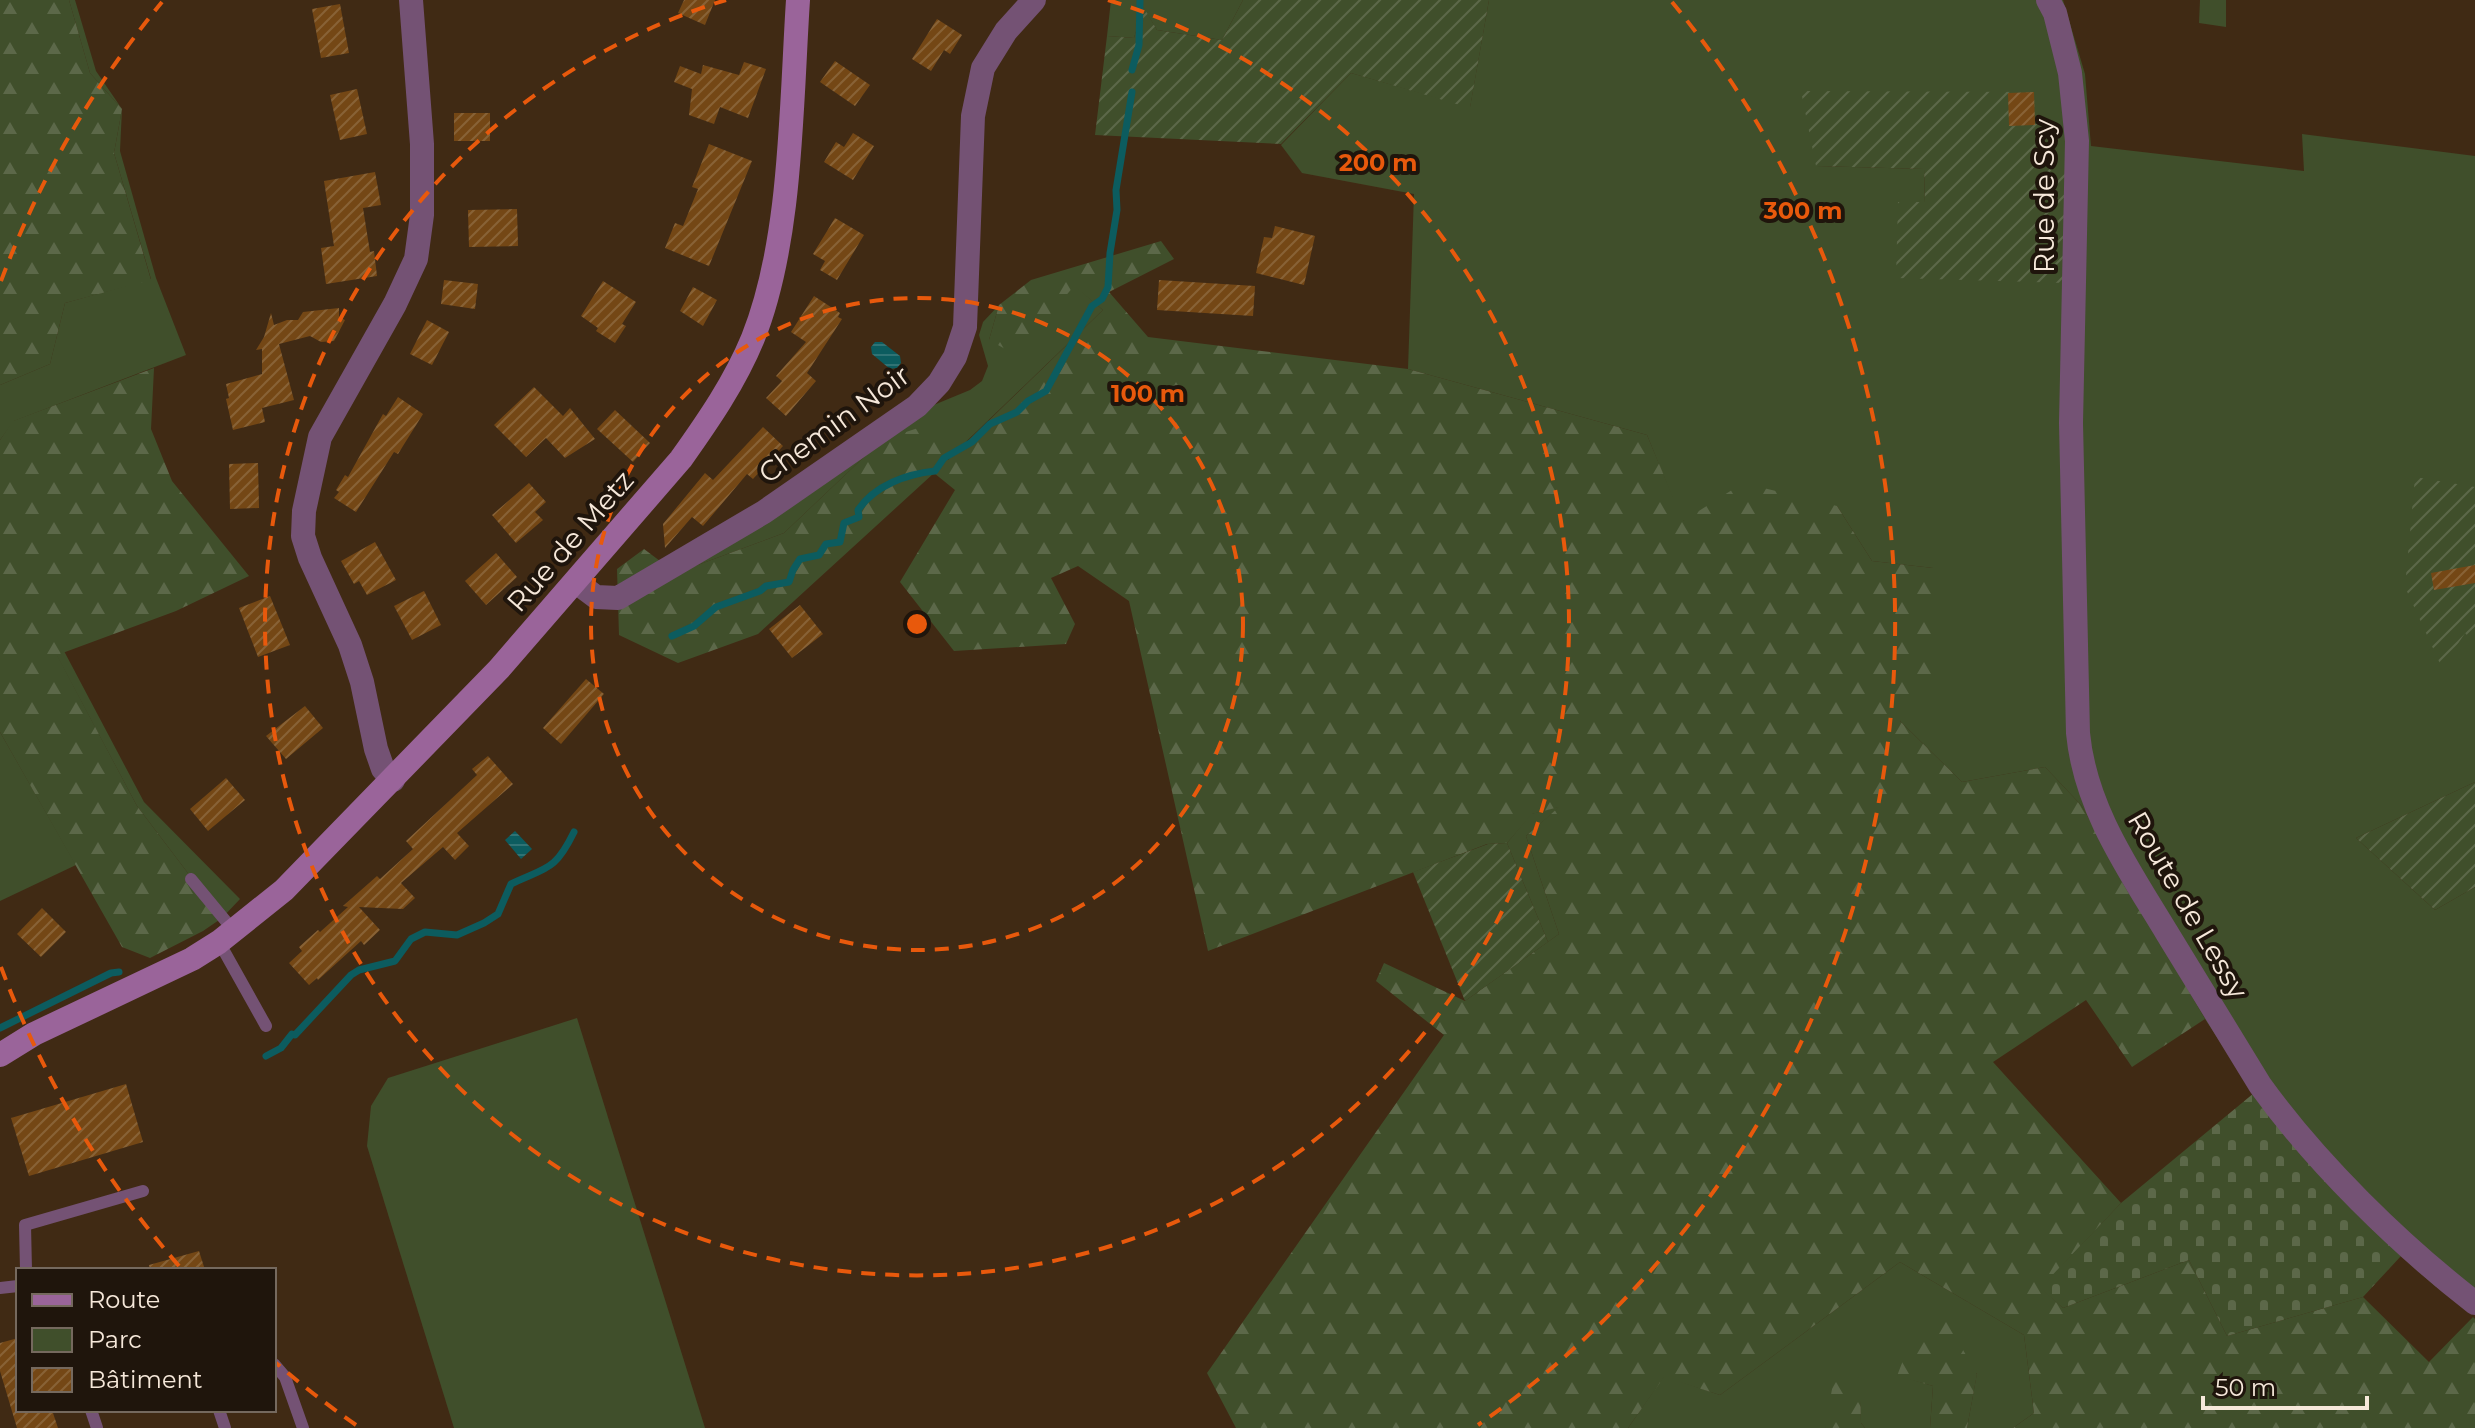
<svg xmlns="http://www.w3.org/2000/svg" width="2475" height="1428" viewBox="0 0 2475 1428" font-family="Montserrat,sans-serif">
<defs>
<pattern id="forest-firs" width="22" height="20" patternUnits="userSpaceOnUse" patternTransform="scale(2)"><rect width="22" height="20" fill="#404f2b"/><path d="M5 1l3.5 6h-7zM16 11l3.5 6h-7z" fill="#5c6849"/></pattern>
<pattern id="cemetery-stones" width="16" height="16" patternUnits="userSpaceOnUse" patternTransform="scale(2)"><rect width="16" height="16" fill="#404f2b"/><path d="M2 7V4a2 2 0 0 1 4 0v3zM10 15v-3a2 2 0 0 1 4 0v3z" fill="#5c6849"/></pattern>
<pattern id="garden-furrows" width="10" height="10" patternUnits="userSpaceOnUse" patternTransform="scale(2)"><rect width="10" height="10" fill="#404f2b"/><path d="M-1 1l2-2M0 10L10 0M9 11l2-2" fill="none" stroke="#5c6849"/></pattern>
<pattern id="water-rules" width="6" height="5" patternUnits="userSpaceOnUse" patternTransform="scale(2)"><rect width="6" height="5" fill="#0c5c5f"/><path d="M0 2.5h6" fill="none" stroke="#307375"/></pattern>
<pattern id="building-hatch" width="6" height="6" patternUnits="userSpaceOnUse" patternTransform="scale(2)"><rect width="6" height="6" fill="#744715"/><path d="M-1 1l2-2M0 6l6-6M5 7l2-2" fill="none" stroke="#886236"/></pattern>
</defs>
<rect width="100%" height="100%" fill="#402a14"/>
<g fill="#404f2b" fill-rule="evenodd">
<path d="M69 0H75L96 71 122 109 120 151 156 278 186 355 14 421 0 440V385L50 364 65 303 151 279 114 153 122 109 90 73Z"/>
<path d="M1111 0H1243L1222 40 1157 30 1143 7 1134 38 1107 36Z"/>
<path d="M1489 0H2063L2085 74 2091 146 2304 171 2302 134 2475 156V782L2356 838 2435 910 2475 887V1303L2444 1279 2436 1287 2401 1256 2312 1169 2277 1128 2205 1019 2081 805 2045 767 1962 782 1900 721 1933 568 1872 561 1837 506 1682 521 1647 435 1408 369 1414 194 1302 173 1281 145 1351 73 1470 107ZM2035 125 2052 126 2064 283 1899 202 1925 203 1924 169 1817 166Z"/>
<path d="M2200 0H2226V27L2199 23Z"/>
<path d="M1074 285 1103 310 947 460 882 440 784 533 676 573 924 409 970 390 982 381 988 366 979 335 983 322 999 305 989 340Z"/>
<path d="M64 651 144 802 240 899 222 918 137 806 56 654Z"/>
<path d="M0 732 76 865 0 901Z"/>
<path d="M1561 806 1526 836 1559 934 1548 942 1507 843 1531 814Z"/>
<path d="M577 1018 705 1428H454L367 1146 371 1106 388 1078Z"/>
<path d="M1900 1262 2024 1335 2034 1413 2013 1428H1967L1977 1373 1897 1375 1933 1386 1930 1428H1865L1861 1423 1859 1377 1825 1428H1628L1664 1376 1720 1395Z"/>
</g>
<g fill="url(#forest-firs)">
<path d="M0 0H69L90 73 122 109 114 153 151 280 65 303 50 364 0 385Z"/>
<path d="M1161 241 1174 259 1109 292 1148 337 1408 369 1647 435 1683 521 1743 483 1837 506 1872 561 1933 568 1937 676 1900 721 1962 782 2045 767 2081 805 2205 1019 2132 1067 2086 1000 1993 1062 2121 1203 2041 1288 2063 1308 2189 1260 2227 1336 2363 1297 2429 1362 2473 1317 2475 1319V1428H2013L2034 1413 2024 1335 1900 1262 1720 1395 1664 1377 1628 1428H1236L1207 1373 1444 1035 1376 981 1384 963 1465 1001 1559 934 1526 836 1559 807 1532 814 1507 843 1487 844 1208 951 1129 601 1078 566 1051 578 1075 624 1066 644 954 651 900 582 955 490 934 473 758 634 678 663 619 635 617 569 644 549 676 573 784 533 882 440 936 422 948 460 1103 310 1074 286 1016 355 989 340 999 305 1031 280Z"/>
<path d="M154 368 151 429 172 481 249 576 176 611 57 655 137 806 222 918 203 931 150 958 122 947 0 732V440L13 421Z"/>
<path d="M1941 1312 1977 1374 1967 1428H1930L1933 1386 1897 1376 1912 1337Z"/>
<path d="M1860 1377 1861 1423 1865 1428H1825L1834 1378Z"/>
</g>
<path fill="url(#cemetery-stones)" d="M2254 1093C2295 1155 2348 1204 2401 1256L2363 1297 2227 1336 2189 1260 2063 1308 2040 1288 2121 1203Z"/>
<g fill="url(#garden-furrows)">
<path d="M1243 0H1489L1470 108 1351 73 1281 144 1095 135 1107 36 1134 38 1143 6 1157 30 1222 40Z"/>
<path d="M1801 91 2034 92 2035 124 2052 125 2053 167 2068 169 2065 283 1896 278 1898 202H1925L1924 169 1816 166Z"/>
<path d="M2415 477 2475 487V643L2465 633 2442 668 2405 587Z"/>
<path d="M2475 782V887L2435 910 2356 838Z"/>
<path d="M1507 843 1548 942 1465 1001 1413 872 1488 844Z"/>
</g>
<g fill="url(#water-rules)">
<path d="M875 342H882L900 356 901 363 897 368 890 369 872 354 871 347Z"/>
<path d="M515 831 532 849 521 859 505 840Z"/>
</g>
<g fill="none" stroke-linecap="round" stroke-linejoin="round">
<g stroke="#0c5c5f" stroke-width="7">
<path d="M1132 70 1139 45 1140 0"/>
<path d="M672 636 694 626 716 607 760 591 766 586 789 582 793 570 800 559 819 555 826 544 840 542 844 523 859 517 858 510C875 485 907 474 935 471L944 458 972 442 990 424 1017 412 1028 401 1046 391 1092 306 1102 299 1108 287 1110 253 1117 210 1116 190 1132 92"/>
<path d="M0 1028 111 973 119 972"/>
<path d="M266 1056 281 1048 292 1034 295 1035 351 975 359 970 395 961 411 939 425 932 457 935 484 923 498 914 511 884C547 867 555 871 574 832"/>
</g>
</g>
<g fill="url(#building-hatch)">
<path d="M684 0H715L705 25 678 13Z"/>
<path d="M340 4 349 53 321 58 312 9Z"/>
<path d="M937 19 962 35 950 54 944 50 931 71 912 59Z"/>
<path d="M835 61 870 85 855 106 820 82Z"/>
<path d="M744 62 766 69 748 118 720 107 714 124 689 115 692 89 674 82 680 66 701 74 703 65 739 75Z"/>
<path d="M357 89 367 134 340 140 330 95Z"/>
<path d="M2034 92 2035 125 2009 126 2008 93Z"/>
<rect x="454" y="113" width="36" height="28"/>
<path d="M853 133 874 146 853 180 824 162 836 142 844 147Z"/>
<path d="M709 144 752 161 709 266 665 248 675 223 683 226 698 189 692 187Z"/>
<path d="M375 172 381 205 363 208 370 252 374 251 377 276 326 284 321 248 334 246 324 181Z"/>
<path d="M517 209 518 246 469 247 468 210Z"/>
<path d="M835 218 864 235 837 280 820 270 825 261 813 254Z"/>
<path d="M1275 226 1315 236 1304 285 1256 273 1264 237 1272 238Z"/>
<path d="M444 280 478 284 475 309 441 304Z"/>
<path d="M1159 280 1255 286 1253 316 1157 310Z"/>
<path d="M603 281 636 302 622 324 626 326 615 343 596 331 598 328 581 316Z"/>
<path d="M693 287 717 300 703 326 680 311Z"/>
<path d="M814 296 840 313 838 317 842 319 807 373 816 381 786 416 766 398 782 381 776 376 806 342 791 332Z"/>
<path d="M339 308V317L345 320 334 341 321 342 310 336 279 344 294 400 262 408 265 422 233 430 226 399 229 398 226 384 262 374V349L256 350 264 337 271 313 274 325 287 320H298L303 312Z"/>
<path d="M427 320 449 332 432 365 410 354Z"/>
<path d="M534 387 563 416 570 408 595 439 565 458 546 438 526 457 494 425Z"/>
<path d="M398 397 423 414 398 454 394 452 356 512 334 498 339 492 336 490 345 475 348 477 383 414 386 416Z"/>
<path d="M615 410 650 443 633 462 597 429Z"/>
<path d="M763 427 783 446 753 479 747 474 703 526 692 517 665 548 663 524 705 473 713 480Z"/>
<path d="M258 463 259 508 230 509 229 464Z"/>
<path d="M529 483 546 502 535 512 543 520 516 543 492 515Z"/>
<path d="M375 542 396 580 367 595 359 581 354 584 341 561Z"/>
<path d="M496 553 517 577 486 605 465 581Z"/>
<path d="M2475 565V583L2434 590 2431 573Z"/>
<path d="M424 591 441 625 412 640 394 606Z"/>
<path d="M270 596 290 645 258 657 239 608Z"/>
<path d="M800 605 823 634 792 658 769 629Z"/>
<path d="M586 679 604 694 561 744 543 728Z"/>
<path d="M305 706 323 728 286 759 266 736Z"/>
<path d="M488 756 513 784 457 833 469 846 455 860 443 847 401 883 415 898 403 909 359 907 380 930 364 945 361 941 318 980 317 978 309 985 289 963 302 951 299 947 318 930 320 932 348 907 343 906 377 876 380 879 413 849 406 841 477 775 472 769Z"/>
<path d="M226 778 245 800 208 831 190 809Z"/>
<path d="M42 908 66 932 41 957 17 934Z"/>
<path d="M126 1084 143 1142 29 1176 11 1118Z"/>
<path d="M199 1251 205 1270H150L149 1265Z"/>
<path d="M18 1338V1410H52L58 1428H17L0 1371V1343Z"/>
</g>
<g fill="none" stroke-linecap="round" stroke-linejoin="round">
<g stroke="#745274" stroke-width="12">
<path d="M191 879 234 931"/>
<path d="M219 942 266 1026"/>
<path d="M26 1270 25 1225 143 1191"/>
<path d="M0 1288 18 1286"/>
<path d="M274 1364 285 1377 303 1428"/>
<path d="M91 1410 97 1428"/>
<path d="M219 1410 225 1428"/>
</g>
<g stroke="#745274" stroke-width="24">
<path d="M576 582 596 597 618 598 764 512 917 406 939 383 955 357 965 327 973 116 983 68 1006 31 1034 0"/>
<path d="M393 780 383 769 376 749 362 682 350 645 310 558 303 536 304 511 320 437 395 304 416 259 422 215V144L411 0"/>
</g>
<path stroke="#745274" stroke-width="24" d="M2048 0 2055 13 2070 73 2077 141 2071 423 2078 733C2085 808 2129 870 2167 933 2198 984 2229 1034 2260 1085 2316 1163 2399 1244 2475 1303"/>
<path stroke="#9a649a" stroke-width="24" d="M0 1055 34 1034 192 959 219 942 284 890 499 669 681 459C708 421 735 382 753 338 792 241 791 105 798 0"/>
</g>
<g fill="none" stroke="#e8590c" stroke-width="4" stroke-dasharray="14 10">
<circle cx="917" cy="624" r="326"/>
<path d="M1108 0A652 652 0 1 1 726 0"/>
<path d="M356 1425A978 978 0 0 1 275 1362M179 1266A978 978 0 0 1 1 967M1 281A978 978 0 0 1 162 2M1672 2A978 978 0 0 1 1478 1425"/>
</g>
<g text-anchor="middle" stroke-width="8" stroke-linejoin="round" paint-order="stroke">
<g font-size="28" fill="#f6e8da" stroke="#1f150c">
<text transform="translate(2044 196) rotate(-90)" y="10">Rue de Scy</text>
<text transform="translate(834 424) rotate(-36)" y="10">Chemin Noir</text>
<text transform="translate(570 541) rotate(-49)" y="10">Rue de Metz</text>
<text transform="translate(2188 905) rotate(60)" y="10">Route de Lessy</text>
</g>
</g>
<circle cx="917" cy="624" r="12" fill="#e8590c" stroke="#1f150c" stroke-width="4"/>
<g font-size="24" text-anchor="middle" font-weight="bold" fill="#e8590c" stroke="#1f150c" stroke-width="8" stroke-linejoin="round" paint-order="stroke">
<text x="1378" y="171">200 m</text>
<text x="1803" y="219">300 m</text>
<text x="1148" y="402">100 m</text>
</g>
<rect x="16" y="1268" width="260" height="144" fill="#1f150c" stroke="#75695e" stroke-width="2"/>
<rect x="32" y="1294" width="40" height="12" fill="#9a649a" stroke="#75695e" stroke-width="2"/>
<text x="88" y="1308" font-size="24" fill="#f6e8da">Route</text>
<rect x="32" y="1328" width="40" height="24" fill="#404f2b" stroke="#75695e" stroke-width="2"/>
<text x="88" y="1348" font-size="24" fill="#f6e8da">Parc</text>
<rect x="32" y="1368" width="40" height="24" fill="url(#building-hatch)" stroke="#75695e" stroke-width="2"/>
<text x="88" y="1388" font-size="24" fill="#f6e8da">Bâtiment</text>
<path d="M2203 1396v12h164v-12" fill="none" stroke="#f6e8da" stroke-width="4"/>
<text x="2215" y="1396" font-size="24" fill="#f6e8da" stroke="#1f150c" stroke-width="6" paint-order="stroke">50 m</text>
</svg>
